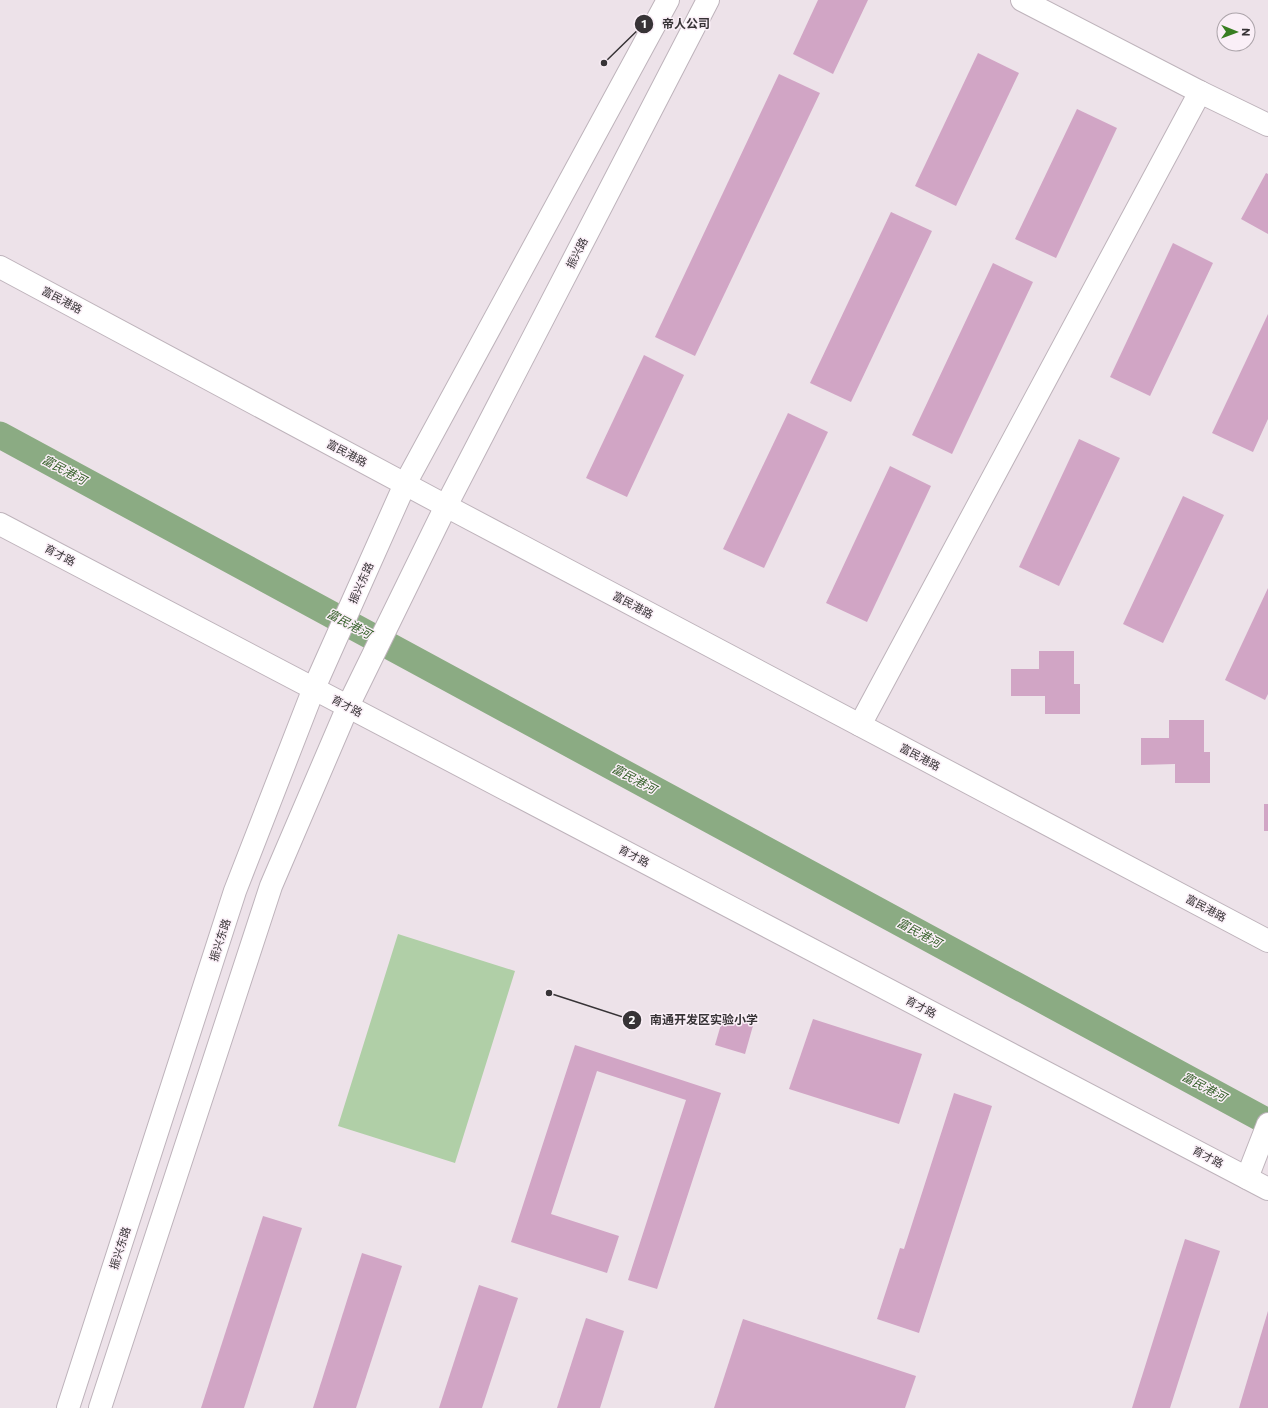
<svg xmlns="http://www.w3.org/2000/svg" width="1268" height="1408" viewBox="0 0 1268 1408" font-family="Commissioner,'Noto Sans SC',sans-serif">
<rect width="100%" height="100%" fill="#ede2e9"/>
<path fill="#b0cfa7" d="M398 934 515 971 455 1163 338 1126Z"/>
<g fill="none" stroke-linecap="round" stroke-linejoin="round">
<path stroke="#8bab83" stroke-width="27" d="M0 435 1268 1122"/>
</g>
<g fill="#d1a5c5">
<path d="M818 0H868L833 74 793 54Z"/>
<path d="M978 53 1019 73 956 206 915 186Z"/>
<path d="M779 74 820 93 695 356 655 337Z"/>
<path d="M1077 109 1117 128 1056 258 1015 239Z"/>
<path d="M1266 173 1268 174V234L1241 219Z"/>
<path d="M891 212 932 231 851 402 810 383Z"/>
<path d="M1173 243 1213 263 1150 396 1110 377Z"/>
<path d="M993 263 1033 282 952 454 912 435Z"/>
<path d="M1268 314V419L1253 452 1212 433Z"/>
<path d="M644 355 684 375 627 497 586 478Z"/>
<path d="M788 413 828 432 764 568 723 549Z"/>
<path d="M1079 439 1120 458 1059 586 1019 567Z"/>
<path d="M890 466 931 486 867 622 826 603Z"/>
<path d="M1183 496 1224 515 1163 643 1123 624Z"/>
<path d="M1268 588V694L1265 700 1225 680Z"/>
<path d="M1039 651H1074V684H1080V714H1045V696H1011V669H1039Z"/>
<path d="M1169 720H1204V752H1210V783H1175V764L1141 765V738H1169Z"/>
<rect x="1264" y="804" width="4" height="27"/>
<path d="M724 1014 754 1022 745 1054 715 1045Z"/>
<path d="M813 1019 922 1054 899 1124 789 1089Z"/>
<path d="M575 1045 721 1093 657 1289 628 1280 686 1100 597 1071 551 1214 619 1236 607 1273 511 1242Z"/>
<path d="M954 1093 992 1106 919 1333 877 1319 900 1248 904 1249Z"/>
<path d="M263 1216 302 1228 244 1408H201Z"/>
<path d="M1185 1239 1220 1251 1170 1408H1132Z"/>
<path d="M362 1253 402 1266 356 1408H313Z"/>
<path d="M479 1285 518 1298 482 1408H439Z"/>
<path d="M1268 1311V1408H1239Z"/>
<path d="M586 1318 624 1331 600 1408H557Z"/>
<path d="M743 1319 916 1376 905 1408H714Z"/>
</g>
<g fill="none" stroke-linecap="round" stroke-linejoin="round">
<defs>
<g id="minor">
<path d="M1022 0 1200 92 1268 125"/>
<path d="M0 267 446 506 1268 941"/>
<path d="M0 524 1268 1189"/>
<path d="M860 725 1200 92"/>
<path d="M1247 1178 1268 1124"/>
</g>
<g id="major">
<path d="M68 1408 235 891 314 688 405 484 668 0"/>
<path d="M100 1408 271 886 349 704 446 506 708 0"/>
</g>
</defs>
<use href="#minor" stroke="#beb3bb" stroke-width="24"/>
<use href="#major" stroke="#beb3bb" stroke-width="24"/>
<use href="#minor" stroke="#fff" stroke-width="22"/>
<use href="#major" stroke="#fff" stroke-width="22"/>
</g>
<g text-anchor="middle" stroke-width="3" stroke-linejoin="round" paint-order="stroke">
<g font-size="11" fill="#373336" stroke="#faeff7">
<text transform="translate(577 253) rotate(-63)" y="4">振兴路</text>
<text transform="translate(62 300) rotate(28)" y="4">富民港路</text>
<text transform="translate(347 453) rotate(28)" y="4">富民港路</text>
<text transform="translate(60 555) rotate(28)" y="4">育才路</text>
<text transform="translate(361 583) rotate(-66)" y="4">振兴东路</text>
<text transform="translate(633 605) rotate(28)" y="4">富民港路</text>
<text transform="translate(347 706) rotate(28)" y="4">育才路</text>
<text transform="translate(920 757) rotate(28)" y="4">富民港路</text>
<text transform="translate(634 856) rotate(28)" y="4">育才路</text>
<text transform="translate(1206 908) rotate(28)" y="4">富民港路</text>
<text transform="translate(220 940) rotate(-72)" y="4">振兴东路</text>
<text transform="translate(921 1007) rotate(28)" y="4">育才路</text>
<text transform="translate(1208 1157) rotate(28)" y="4">育才路</text>
<text transform="translate(120 1248) rotate(-72)" y="4">振兴东路</text>
</g>
<g font-size="12" font-style="italic" fill="#36612a" stroke="#faeff7">
<text transform="translate(64 470) rotate(28)" y="4">富民港河</text>
<text transform="translate(349 624) rotate(28)" y="4">富民港河</text>
<text transform="translate(634 779) rotate(28)" y="4">富民港河</text>
<text transform="translate(919 933) rotate(28)" y="4">富民港河</text>
<text transform="translate(1204 1087) rotate(28)" y="4">富民港河</text>
</g>
</g>
<path fill="none" stroke="#373336" stroke-width="1.5" d="M604 63L644 24M549 993L632 1020"/>
<g fill="#373336" stroke="#faeff7" stroke-width="1.5">
<circle cx="604" cy="63" r="4"/>
<circle cx="549" cy="993" r="4"/>
<circle cx="644" cy="24" r="10"/>
<circle cx="632" cy="1020" r="10"/>
</g>
<g font-size="12" text-anchor="middle" font-weight="bold" fill="#fff">
<text x="644" y="28">1</text>
<text x="632" y="1024">2</text>
</g>
<g font-size="12" text-anchor="middle" font-weight="bold" fill="#373336" stroke="#faeff7" stroke-width="3" stroke-linejoin="round" paint-order="stroke">
<text x="686" y="28">帝人公司</text>
<text x="704" y="1024">南通开发区实验小学</text>
</g>
<g transform="translate(1236 32) rotate(91)"><circle r="19" fill="#faeff7" stroke="#aca4aa"/>
<path d="M0-3L7 15L0 10L-7 15Z" fill="#387e21"/>
<text y="-6" font-size="11" font-weight="bold" text-anchor="middle" fill="#373336">N</text>
</g>
</svg>
